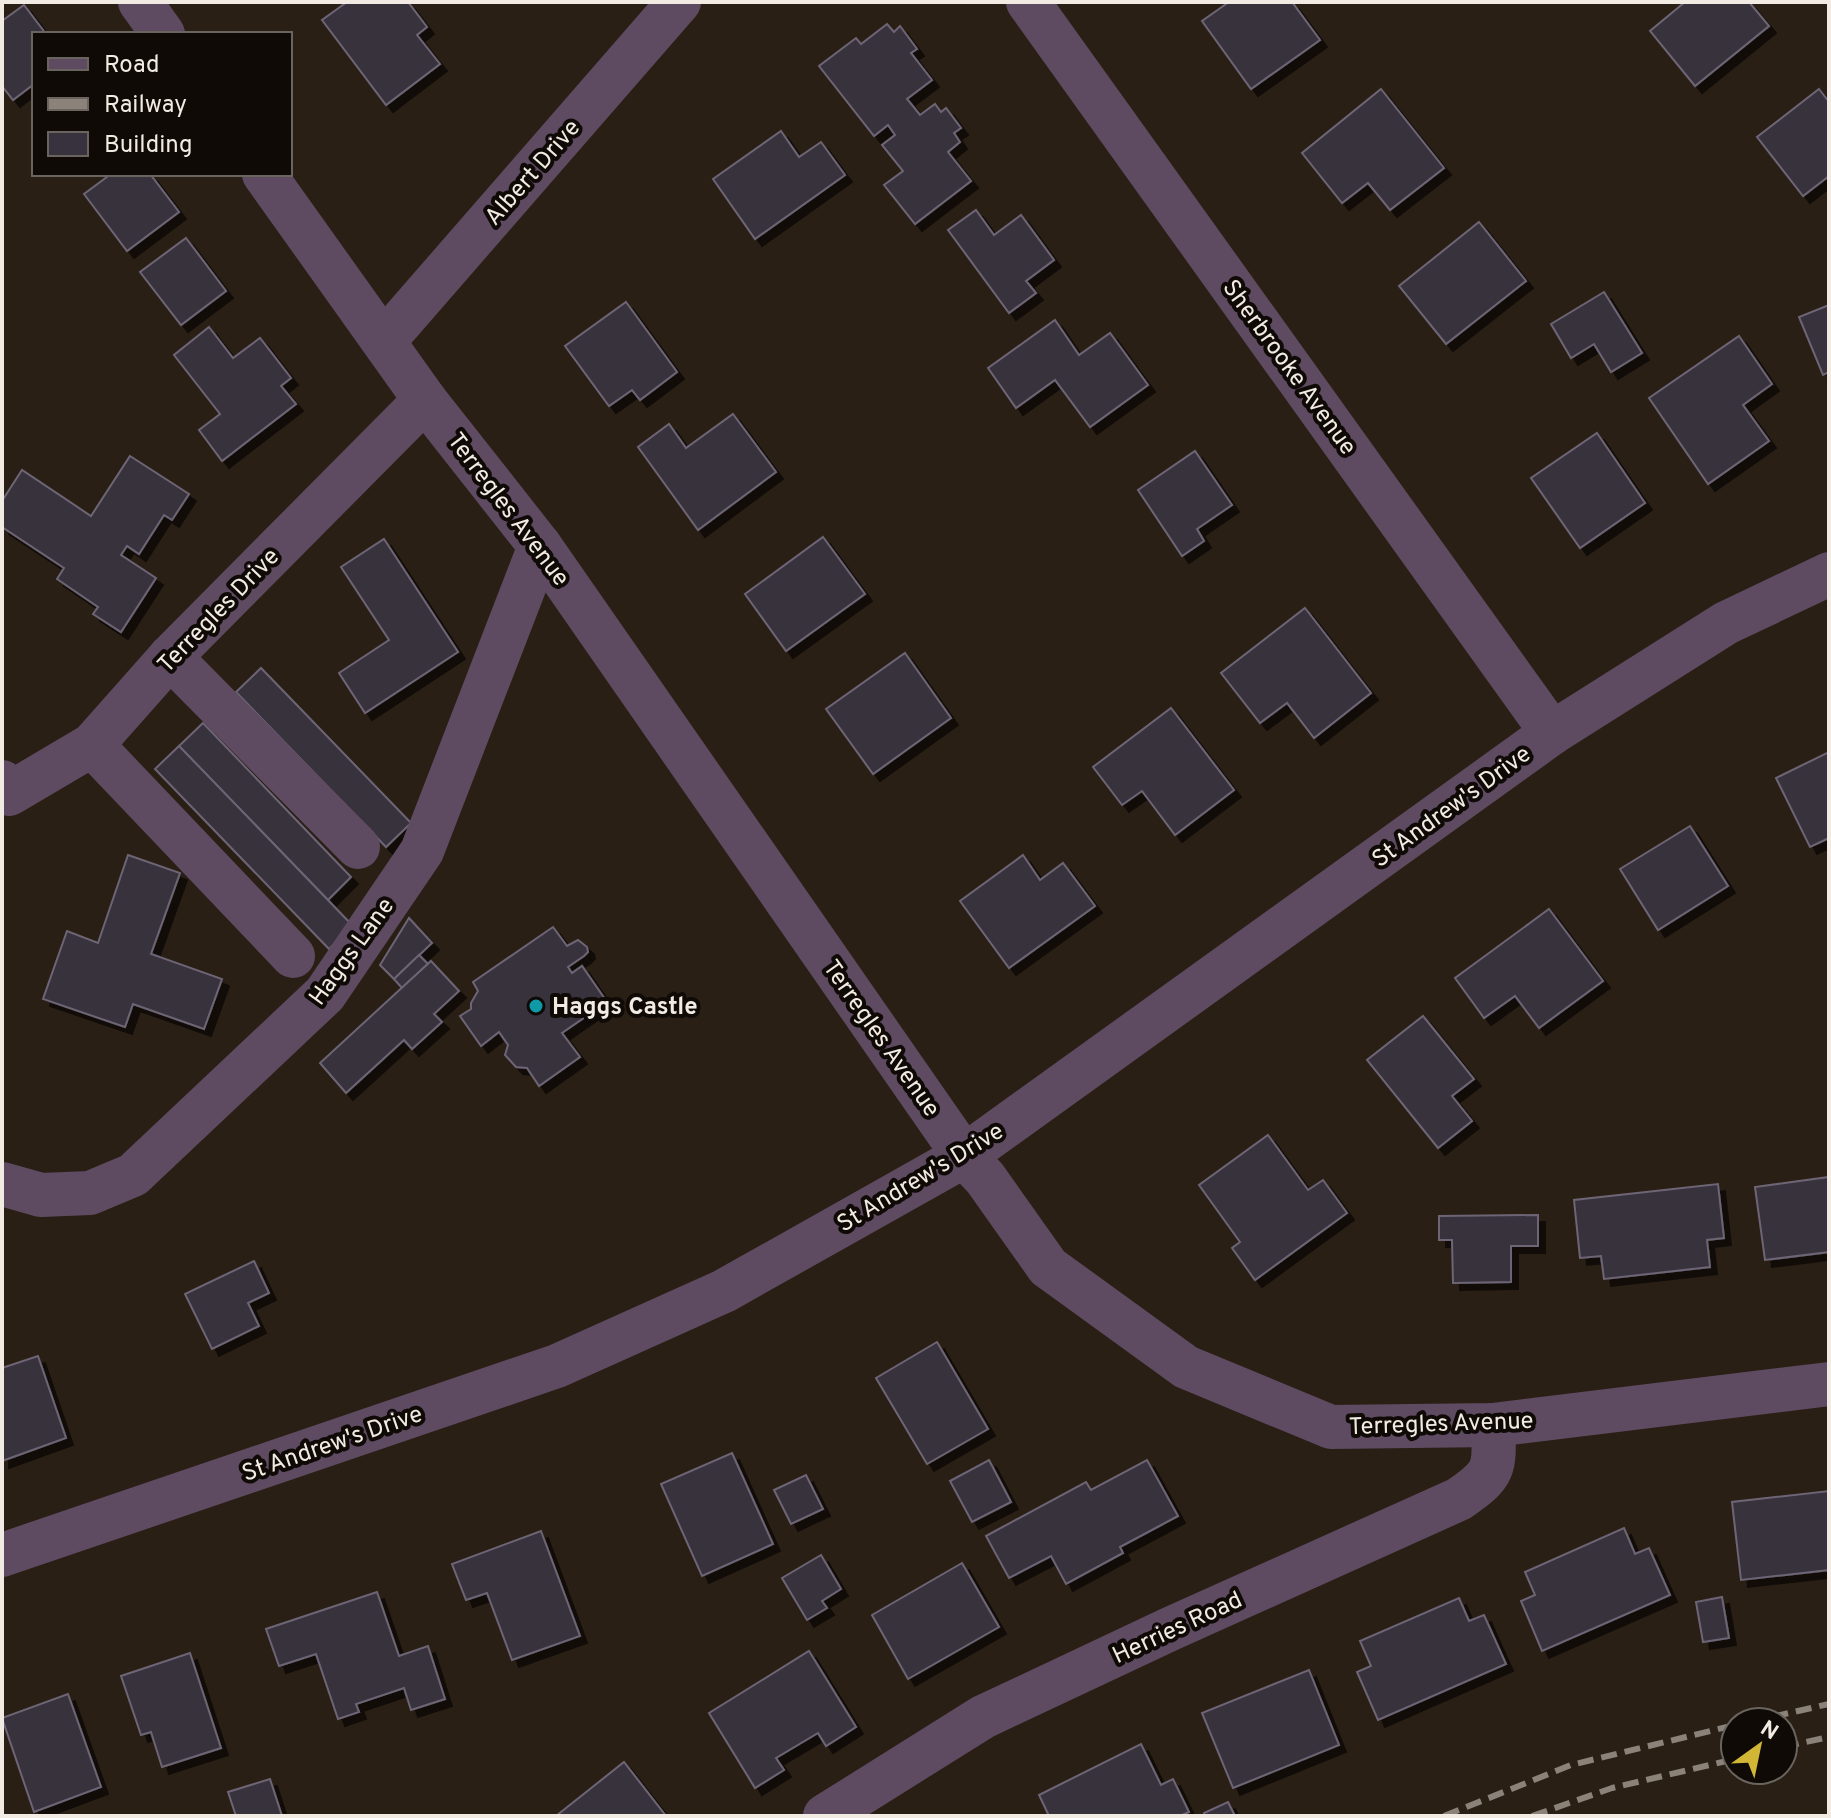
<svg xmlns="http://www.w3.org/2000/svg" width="1831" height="1818" viewBox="0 0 1831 1818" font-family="Overpass,sans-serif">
<defs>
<filter id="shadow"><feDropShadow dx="7" dy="7" stdDeviation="0" flood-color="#0009"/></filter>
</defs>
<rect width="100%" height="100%" fill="#2a1f15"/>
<g fill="#38313e" stroke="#6d6574" stroke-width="2" filter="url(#shadow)">
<path d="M347 2H408L427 27 417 35 440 64 386 105 322 20Z"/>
<path d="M1229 2H1292L1320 40 1251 89 1202 21Z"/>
<path d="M1685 2H1749L1769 26 1695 86 1650 31Z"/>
<path d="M24 5 46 34H34V84L13 100 2 86V21Z"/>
<path d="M887 24 894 32 900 26 917 49 911 53 932 80 907 99 920 115 935 104 941 112 946 108 961 128 954 133 960 142 948 152 971 181 915 224 884 185 903 171 882 145 895 135 888 125 874 136 819 66 856 38 861 44Z"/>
<path d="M1381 89 1444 168 1390 210 1368 183 1342 203 1302 153Z"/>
<path d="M1819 89 1829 102V176L1803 196 1757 137Z"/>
<path d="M781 131 799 157 821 142 845 175 755 239 713 179Z"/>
<path d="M111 174H150L179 212 127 251 84 194Z"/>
<path d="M976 210 994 235 1021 215 1054 260 1026 281 1036 293 1009 313 948 230Z"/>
<path d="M1479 222 1526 281 1446 344 1399 286Z"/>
<path d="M186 238 226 291 181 325 140 272Z"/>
<path d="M1604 292 1642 353 1611 372 1594 344 1571 358 1551 324Z"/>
<path d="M626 302 677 372 640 400 632 390 609 406 565 346Z"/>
<path d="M1829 305V372L1823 375 1799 317Z"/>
<path d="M1055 320 1079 355 1110 333 1148 385 1090 427 1055 380 1016 408 988 368Z"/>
<path d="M209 327 233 358 260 338 291 378 281 386 296 404 222 461 199 430 220 414 174 355Z"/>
<path d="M1739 336 1772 384 1743 405 1769 441 1708 484 1649 398Z"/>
<path d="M733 414 776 472 698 530 638 447 669 424 686 448Z"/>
<path d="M1597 433 1645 503 1580 548 1531 478Z"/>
<path d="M1195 451 1232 505 1197 529 1204 541 1182 556 1138 490Z"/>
<path d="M130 456 189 494 172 520 164 515 139 554 127 546 121 555 156 578 121 632 93 614 98 607 57 579 64 568 2 527V501L22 470 91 516Z"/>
<path d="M823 537 865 594 786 651 745 594Z"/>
<path d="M384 539 458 652 365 713 339 673 389 640 341 567Z"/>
<path d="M1305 608 1371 693 1314 738 1287 703 1260 723 1221 673Z"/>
<path d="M905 653 951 718 873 774 826 709Z"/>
<path d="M261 668 411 823 386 847 236 692Z"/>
<path d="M1171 708 1234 790 1175 835 1142 791 1122 805 1093 767Z"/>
<path d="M203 723 351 877 328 900 179 746Z"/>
<path d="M179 746 353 926 329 949 155 769Z"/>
<path d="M1829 752V838L1810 847 1776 778Z"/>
<path d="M1690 826 1728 886 1658 930 1620 869Z"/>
<path d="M128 855 180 873 151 954 222 979 204 1029 133 1004 125 1027 43 999 67 931 98 943Z"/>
<path d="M1023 855 1040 880 1063 863 1095 906 1009 968 960 901Z"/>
<path d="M1549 909 1603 981 1539 1028 1515 996 1484 1018 1455 978Z"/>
<path d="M409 918 432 943 394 979 380 965Z"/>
<path d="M553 927 567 946 578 940 587 947 588 952 584 956 568 967 572 973 582 966 607 1002 562 1033 580 1057 539 1086 527 1068 516 1067 505 1055 508 1045 499 1032 481 1046 460 1016 471 1009V1003L478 991 473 982Z"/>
<path d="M419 955 428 964 402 988 394 979Z"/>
<path d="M431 961 459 991 434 1014 442 1022 412 1049 404 1040 346 1093 320 1063Z"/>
<path d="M1423 1016 1474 1079 1452 1096 1472 1121 1438 1148 1367 1060Z"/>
<path d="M1268 1135 1308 1190 1323 1180 1347 1213 1255 1280 1232 1248 1240 1242 1199 1185Z"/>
<path d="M1829 1177V1252L1765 1260 1755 1187Z"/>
<path d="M1718 1184 1724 1238 1707 1240 1710 1267 1604 1279 1601 1256 1580 1258 1574 1200Z"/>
<path d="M1538 1215V1246H1511V1282L1453 1283 1452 1240H1439V1216Z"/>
<path d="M254 1261 269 1293 248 1303 259 1326 212 1349 185 1294Z"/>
<path d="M937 1342 988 1429 927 1464 876 1378Z"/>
<path d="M38 1356 66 1438 2 1461V1368Z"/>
<path d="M732 1453 773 1544 702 1576 661 1484Z"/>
<path d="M989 1460 1011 1502 972 1522 950 1481Z"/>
<path d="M1147 1460 1178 1516 1120 1547 1123 1553 1066 1584 1051 1556 1009 1578 986 1536 1086 1482 1091 1490Z"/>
<path d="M806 1475 823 1509 791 1524 774 1490Z"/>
<path d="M1829 1491V1570L1741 1580 1732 1502Z"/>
<path d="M1624 1528 1635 1554 1649 1548 1670 1595 1542 1651 1521 1601 1535 1595 1525 1572Z"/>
<path d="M541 1531 580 1636 512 1660 487 1593 466 1600 452 1564Z"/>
<path d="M821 1555 841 1589 822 1601 827 1608 807 1620 782 1578Z"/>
<path d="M962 1563 999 1627 908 1679 872 1615Z"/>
<path d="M377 1592 399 1656 428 1646 445 1699 411 1710 404 1688 356 1704 359 1712 338 1719 316 1654 279 1666 266 1629Z"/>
<path d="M1722 1597 1729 1638 1703 1642 1696 1602Z"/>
<path d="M1459 1598 1469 1621 1484 1615 1506 1664 1378 1720 1357 1672 1371 1666 1360 1641Z"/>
<path d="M809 1651 856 1727 826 1746 818 1733 776 1758 784 1770 755 1788 709 1713Z"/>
<path d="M190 1653 221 1748 162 1767 151 1732 141 1735 121 1676Z"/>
<path d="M1309 1670 1339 1745 1233 1788 1202 1713Z"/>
<path d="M68 1694 101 1787 34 1812 2 1718Z"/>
<path d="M1141 1744 1161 1785 1173 1779 1189 1812 1180 1816H1049L1039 1795Z"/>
<path d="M624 1762 666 1816H556Z"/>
<path d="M270 1779 282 1816H236L228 1792Z"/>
<path d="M1228 1802 1235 1816H1205L1204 1813Z"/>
</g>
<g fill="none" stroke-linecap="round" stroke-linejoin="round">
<g stroke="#5e4b62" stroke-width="44">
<path d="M140 2 163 34"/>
<path d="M1028 2 1552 733"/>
<path d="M264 174 425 400 540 546 964 1156 985 1178 1048 1267 1186 1367 1331 1427 1493 1425 1829 1384"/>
<path d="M384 341 679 2"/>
<path d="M170 657 358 847"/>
<path d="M92 745 293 956"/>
<path d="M2 782 9 794 92 745 170 657 425 400"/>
<path d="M2 1184 41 1195 90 1193 133 1175 325 994 422 851 540 546"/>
<path d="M2 1555 557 1366 724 1291 964 1156 1552 733 1726 623 1829 574"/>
<path d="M825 1816 983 1717 1170 1629 1459 1499C1496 1474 1495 1468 1493 1425"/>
</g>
<g stroke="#8b827a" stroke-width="6" stroke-dasharray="16 8" stroke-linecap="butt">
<path d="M1749 1722 1829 1704"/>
<path d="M1783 1747 1829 1737"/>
<path d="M1444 1816 1571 1765 1735 1725"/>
<path d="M1532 1816 1612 1788 1735 1759"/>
</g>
</g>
<circle fill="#0f9aa8" stroke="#0f0a06" stroke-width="3" cx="536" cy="1006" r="8"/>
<g text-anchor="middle" stroke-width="8" stroke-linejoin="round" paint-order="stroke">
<g font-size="24" fill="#f2ebe4" stroke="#0f0a06">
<text transform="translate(532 172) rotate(-49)" y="8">Albert Drive</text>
<text transform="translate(1290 367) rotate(54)" y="8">Sherbrooke Avenue</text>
<text transform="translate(509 509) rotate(53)" y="8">Terregles Avenue</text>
<text transform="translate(218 610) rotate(-46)" y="8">Terregles Drive</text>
<text transform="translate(1451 806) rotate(-36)" y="8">St Andrew's Drive</text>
<text transform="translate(351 951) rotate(-54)" y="8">Haggs Lane</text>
<text transform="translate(882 1038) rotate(55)" y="8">Terregles Avenue</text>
<text transform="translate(920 1177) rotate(-31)" y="8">St Andrew's Drive</text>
<text transform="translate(1441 1423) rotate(-2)" y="8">Terregles Avenue</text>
<text transform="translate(332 1443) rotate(-19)" y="8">St Andrew's Drive</text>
<text transform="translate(1177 1627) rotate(-25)" y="8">Herries Road</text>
</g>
<g font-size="24" font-weight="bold" fill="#f2ebe4" stroke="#0f0a06" text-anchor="start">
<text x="552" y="1014">Haggs Castle</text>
</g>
</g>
<rect width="1831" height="1818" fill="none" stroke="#f2ebe4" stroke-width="8"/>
<rect x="32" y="32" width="260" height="144" fill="#0f0a06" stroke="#6a645f" stroke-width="2"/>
<rect x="48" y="58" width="40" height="12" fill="#5e4b62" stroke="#6a645f" stroke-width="2"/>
<text x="104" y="72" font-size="24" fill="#f2ebe4">Road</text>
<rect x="48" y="98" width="40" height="12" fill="#8b827a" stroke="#6a645f" stroke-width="2"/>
<text x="104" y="112" font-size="24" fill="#f2ebe4">Railway</text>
<rect x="48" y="132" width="40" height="24" fill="#38313e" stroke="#6a645f" stroke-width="2"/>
<text x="104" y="152" font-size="24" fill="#f2ebe4">Building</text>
<g transform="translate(1759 1746) rotate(33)"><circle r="38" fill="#0f0a06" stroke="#6a645f" stroke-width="2"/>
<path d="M0-6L14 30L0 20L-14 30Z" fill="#d2b635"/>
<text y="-12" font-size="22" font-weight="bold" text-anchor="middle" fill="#f2ebe4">N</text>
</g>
</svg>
